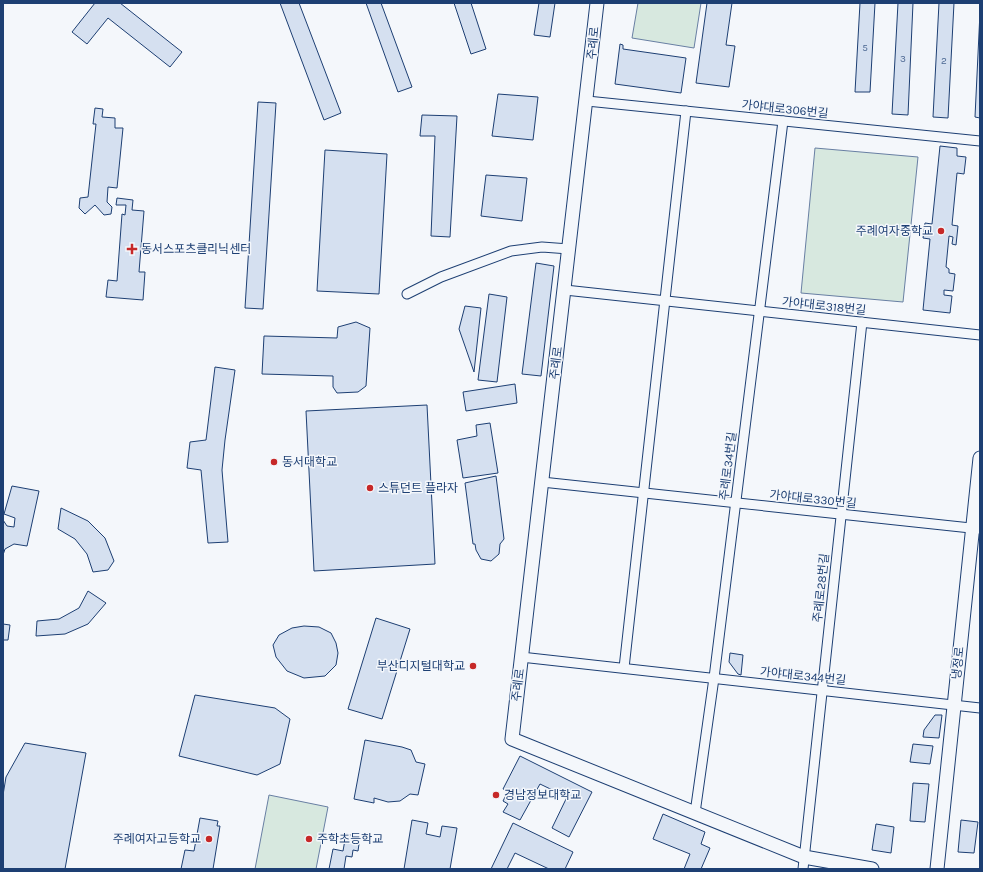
<svg xmlns="http://www.w3.org/2000/svg" width="983" height="872" viewBox="0 0 983 872" font-family="Karla,'Noto Sans KR',sans-serif">
<rect width="100%" height="100%" fill="#f4f7fb"/>
<g fill="#d7e8df" stroke="#687fa3">
<path d="M638 3H701L694 48 632 38Z"/>
<path d="M815 148 918 157 903 302 801 293Z"/>
<path d="M269 795 328 807 316 869H255Z"/>
</g>
<g fill="#d5e0f0" stroke="#1d3f73">
<path d="M95 3H120L182 52 170 67 108 18 87 44 72 32Z"/>
<path d="M280 3H299L341 113 324 120Z"/>
<path d="M366 3H381L412 87 398 92Z"/>
<path d="M454 3H471L486 49 471 54Z"/>
<path d="M539 3H555L550 37 534 35Z"/>
<path d="M707 3H732L726 45 735 46 729 87 696 83Z"/>
<path d="M860 3H875L870 92H855Z"/>
<path d="M898 3H913L908 115 892 114Z"/>
<path d="M939 3H954L948 118 933 117Z"/>
<path d="M980 12V118L975 117Z"/>
<path d="M620 44 623 45V49L686 58 681 93 615 84Z"/>
<path d="M498 94 538 97 533 140 492 136Z"/>
<path d="M258 102 276 103 263 309 245 308Z"/>
<path d="M95 108 103 109 102 117 115 118V128H123L117 188 108 187 107 202 112 207 111 214 104 215 95 205 85 214 79 208 80 198 88 197 96 124H93Z"/>
<path d="M422 115 457 116 450 237 431 236 435 136H420Z"/>
<path d="M940 146 957 148V156L966 157 964 174 957 173 952 225 958 226 956 245 952 244 953 237 949 236 946 267 949 269V273L955 274 953 291 944 290V295L952 296 950 313 923 310 930 239 923 238 925 223 932 224Z"/>
<path d="M325 150 387 154 379 294 317 291Z"/>
<path d="M486 175 527 178 522 221 481 216Z"/>
<path d="M117 198 133 200 132 210 144 211 139 272H145L143 300 106 297 108 280 117 281 122 214 125 215 126 205H116Z"/>
<path d="M536 263 554 266 541 376 522 374Z"/>
<path d="M489 294 507 297 497 382 478 380Z"/>
<path d="M465 306 481 308 474 372 459 329Z"/>
<path d="M356 322 370 328 366 386 358 392 337 393 333 387V376L262 374 264 336 337 338 338 327Z"/>
<path d="M215 367 235 370 225 440 222 470 228 542 208 543 201 470 187 468 190 442 206 440Z"/>
<path d="M515 384 517 403 466 411 463 392Z"/>
<path d="M427 405 435 564 314 571 306 411Z"/>
<path d="M490 423 498 473 463 478 457 440 477 436 476 425Z"/>
<path d="M496 476 504 539 500 544 499 554 491 561 481 559 476 550 475 544H473L465 483Z"/>
<path d="M12 486 39 491 27 546 14 544 5 549 3 555V520L7 526 14 527 15 518 4 514Z"/>
<path d="M61 508 88 521 105 538 114 561 108 570 93 572 87 554 75 539 58 529Z"/>
<path d="M88 591 106 603 88 624 65 634 36 636 37 621 59 619 79 608Z"/>
<path d="M376 618 410 629 382 719 348 709Z"/>
<path d="M3 624 10 625 8 640H3Z"/>
<path d="M304 626 319 627 331 633 336 643 338 653 336 665 325 676 304 678 287 671 276 657 273 645 279 635 292 628Z"/>
<path d="M730 653 743 655 741 675 738 674 729 662Z"/>
<path d="M195 695 275 708 290 719 280 764 257 775 179 756Z"/>
<path d="M935 715H942L939 738 923 737 924 730Z"/>
<path d="M365 740 402 747 411 750 416 762 425 764 418 795 410 794 400 801 388 802 374 798V803L354 799Z"/>
<path d="M25 743 86 753 65 869H3V795L6 777Z"/>
<path d="M913 744 933 746 930 764 910 762Z"/>
<path d="M520 756 592 792 569 837 552 828 567 797 540 784 520 820 503 812 508 804 503 801 508 791 503 789Z"/>
<path d="M913 783 929 784 925 822 910 821Z"/>
<path d="M663 814 705 832 701 844 710 848 701 869H684L690 854 653 839Z"/>
<path d="M200 818 218 821 217 826H220L213 869H181L185 850 194 851Z"/>
<path d="M412 820 428 823 426 834 440 837 442 826 457 828 450 869H404Z"/>
<path d="M961 820 978 822 974 853 958 852Z"/>
<path d="M513 823 573 852 565 869H549L515 853 507 869H491Z"/>
<path d="M876 824 894 827 891 853 872 850Z"/>
<path d="M346 834 360 837 358 851 353 850 352 857 346 856 344 869H329L333 849 343 851Z"/>
</g>
<g fill="none" stroke-linecap="round" stroke-linejoin="round">
<defs>
<g id="street">
<path d="M587 101 980 141"/>
<path d="M565 290 980 335"/>
<path d="M407 294 441 277 511 251 542 247 569 249"/>
<path d="M542 482 980 529"/>
<path d="M521 657 980 708"/>
<path d="M624 668 686 111"/>
<path d="M695 813 714 678 783 121"/>
<path d="M803 869 862 322"/>
</g>
<g id="secondary">
<path d="M597 3 512 739 804 857 872 869"/>
<path d="M937 869 980 458"/>
</g>
</defs>
<use href="#street" stroke="#1d3f73" stroke-width="11"/>
<use href="#secondary" stroke="#1d3f73" stroke-width="15"/>
<use href="#street" stroke="#f4f7fb" stroke-width="9"/>
<use href="#secondary" stroke="#f4f7fb" stroke-width="13"/>
</g>
<g fill="#c62828" stroke="#f4f7fb" stroke-width="1.5">
<circle cx="941" cy="231" r="4"/>
<path d="M130 243h4v4h4v4h-4v4h-4v-4h-4v-4h4z"/>
<circle cx="274" cy="462" r="4"/>
<circle cx="370" cy="488" r="4"/>
<circle cx="473" cy="666" r="4"/>
<circle cx="496" cy="795" r="4"/>
<circle cx="209" cy="839" r="4"/>
<circle cx="309" cy="839" r="4"/>
</g>
<g text-anchor="middle" stroke-width="3" stroke-linejoin="round" paint-order="stroke">
<g font-size="10" fill="#4b6792">
<text x="865" y="51">5</text>
<text x="903" y="62">3</text>
<text x="944" y="64">2</text>
</g>
<g font-size="12" fill="#1d3f73" stroke="#f4f7fb">
<text transform="translate(593 43) rotate(-84)" y="4">주례로</text>
<text transform="translate(785 109) rotate(6)" y="4">가야대로306번길</text>
<text transform="translate(824 306) rotate(6)" y="4">가야대로318번길</text>
<text transform="translate(556 363) rotate(-83)" y="4">주례로</text>
<text transform="translate(728 466) rotate(-83)" y="4">주례로34번길</text>
<text transform="translate(813 499) rotate(6)" y="4">가야대로330번길</text>
<text transform="translate(821 588) rotate(-84)" y="4">주례로28번길</text>
<text transform="translate(958 663) rotate(-84)" y="4">냉정로</text>
<text transform="translate(803 676) rotate(6)" y="4">가야대로344번길</text>
<text transform="translate(518 685) rotate(-83)" y="4">주례로</text>
</g>
<g font-size="12" fill="#1d3f73" stroke="#f4f7fb" text-anchor="start">
<text x="933" y="235" text-anchor="end">주례여자중학교</text>
<text x="141" y="253">동서스포츠클리닉센터</text>
<text x="282" y="466">동서대학교</text>
<text x="378" y="492">스튜던트 플라자</text>
<text x="465" y="670" text-anchor="end">부산디지털대학교</text>
<text x="504" y="799">경남정보대학교</text>
<text x="201" y="843" text-anchor="end">주례여자고등학교</text>
<text x="317" y="843">주학초등학교</text>
</g>
</g>
<rect width="983" height="872" fill="none" stroke="#1d3f73" stroke-width="8"/>
</svg>
